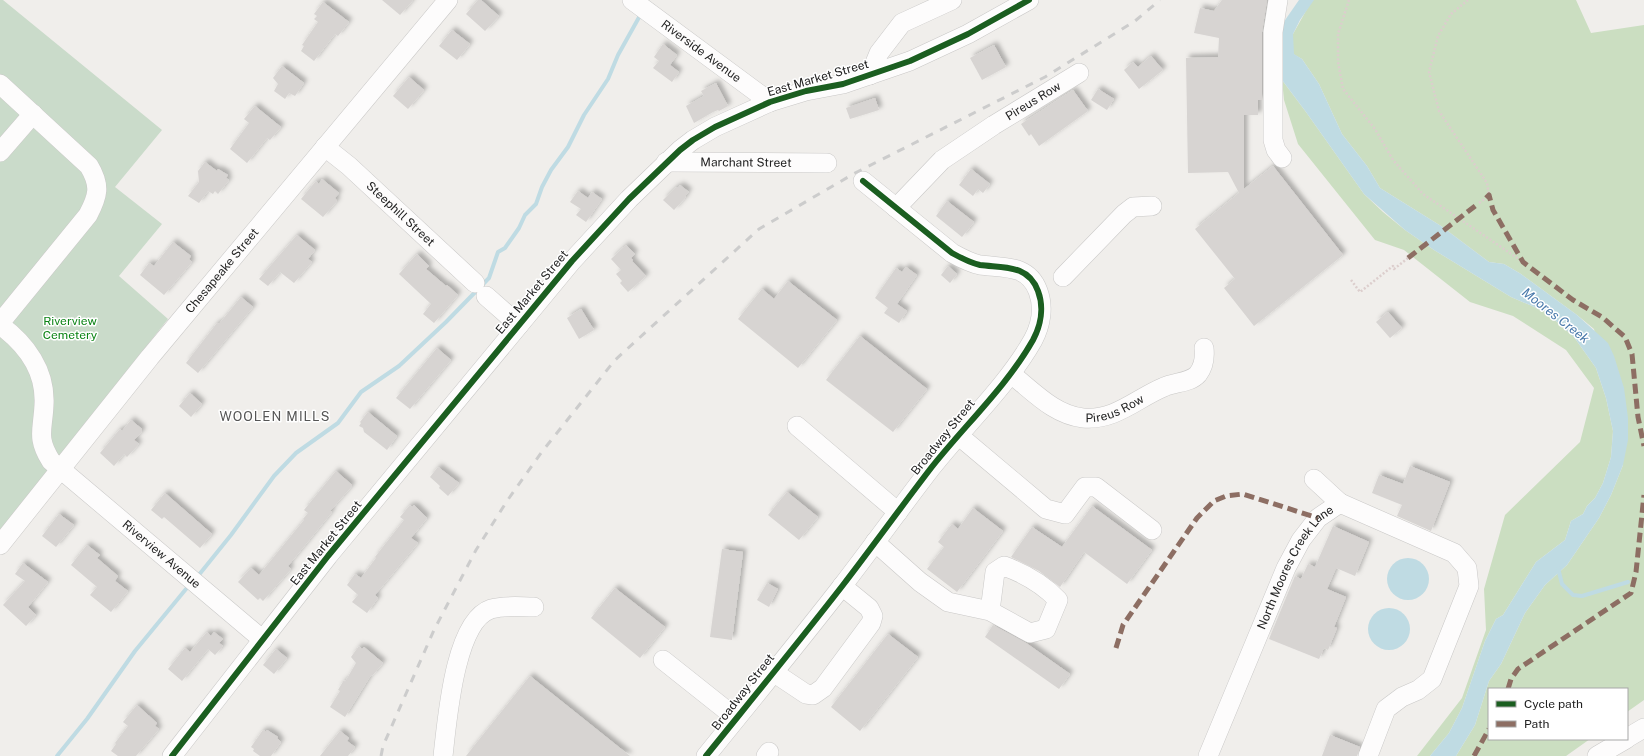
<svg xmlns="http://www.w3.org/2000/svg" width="1644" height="756" viewBox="0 0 1644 756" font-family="'Public Sans',sans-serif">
<defs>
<filter id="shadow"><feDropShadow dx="3.5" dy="-3.5" stdDeviation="2" flood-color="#0004"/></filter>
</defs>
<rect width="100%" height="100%" fill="#f0eeeb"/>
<g fill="#cbdec1">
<path d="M1312 0H1576L1591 33 1644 25V700L1627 712V689H1489V739H1590L1566 756H1456L1475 725 1489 681 1501 664 1525 613 1545 585 1567 565 1599 518 1611 495 1623 465 1594 329 1577 315 1521 274 1504 264 1489 262 1441 226 1380 188 1367 166 1342 134 1319 84 1302 59 1293 54V34Z"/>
<path d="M1282 80 1306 112 1364 194 1383 212 1405 230 1434 250 1511 297 1546 312 1574 337 1596 368 1606 398 1613 431 1611 457 1603 483 1595 498 1587 506 1583 514 1571 521 1565 540 1536 562 1503 615 1496 619 1485 641 1462 708 1449 733 1430 756H1417L1462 698 1486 630 1484 589 1505 515 1580 442 1594 388 1566 350 1513 316 1470 302 1404 250 1375 240 1298 144 1284 100Z"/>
</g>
<path fill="#cadbca" d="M0 0H3L162 130 115 187 162 224 119 276 168 319 0 530Z"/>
<g fill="#bfdbe3">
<path d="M1299 0H1314L1300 20 1293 34 1294 54 1302 59 1319 84 1342 134 1367 166 1380 188 1441 226 1489 262 1504 264 1521 274 1577 315 1608 343 1614 356 1624 388 1628 418V440L1623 465 1611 495 1599 518 1567 565 1545 585 1525 613 1501 664 1489 681 1475 725 1456 756H1430L1449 733 1462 708 1485 641 1496 619 1503 615 1536 562 1565 540 1571 521 1583 514 1587 506 1595 498 1603 483 1611 457 1613 431 1606 398 1596 368 1574 337 1546 312 1511 297 1434 250 1405 230 1364 194 1306 112 1282 80 1280 52 1283 23Z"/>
<circle cx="1408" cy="579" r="21"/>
<circle cx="1389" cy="629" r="21"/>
</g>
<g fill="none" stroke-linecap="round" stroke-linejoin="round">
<g stroke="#bfdbe3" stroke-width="4">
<path d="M1558 568 1562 584 1573 595 1582 596 1628 582"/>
<path d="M198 576 231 535 274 476 296 453 338 423 361 392 399 366 446 322 489 278 498 252 505 248 519 228 525 215 536 204 542 187 551 170 568 147 584 115 608 79 618 55 642 12"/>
<path d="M57 756 87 719 135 651 186 589"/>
</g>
</g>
<g fill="#d7d4d2" filter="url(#shadow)">
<path d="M382 0H413L400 15Z"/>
<path d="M478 0H481L499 16 485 31 466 14Z"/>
<path d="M1222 0H1267L1262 32V100H1258V115H1244V189L1273 166 1343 255 1254 326 1224 288 1235 279 1195 229 1239 193 1228 172 1188 173 1186 58 1218 57 1219 38 1194 33 1200 8 1214 11Z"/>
<path d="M323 2 349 22 338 36 335 34 314 61 301 51 304 46 302 45 318 22 314 19 317 16 314 14Z"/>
<path d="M452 30 470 44 457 60 439 46Z"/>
<path d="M663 44 677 55 670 65 679 72 672 82 653 68 659 61 654 57Z"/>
<path d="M994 45 1006 67 982 80 970 58Z"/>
<path d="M1151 56 1163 70 1139 89 1124 70 1133 62 1138 67Z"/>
<path d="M282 66 304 83 295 96 289 93 285 99 274 91 278 84 273 78Z"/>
<path d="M409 77 424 90 408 109 393 96Z"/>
<path d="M716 83 728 106 719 111 718 110 713 112 694 123 686 106 704 96 701 91Z"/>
<path d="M1098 89 1114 99 1107 110 1091 100Z"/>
<path d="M1073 90 1088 111 1039 146 1031 134 1029 136 1021 124Z"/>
<path d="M875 98 879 110 850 119 846 108Z"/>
<path d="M255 106 281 127 270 140 267 138 247 163 230 149 249 123 244 119Z"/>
<path d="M205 162 217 171 218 169 228 175 226 178 229 180 218 194 215 191 213 194 208 191 199 203 188 196 199 182 198 171Z"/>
<path d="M971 169 990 184 983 193 978 189 973 196 959 185Z"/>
<path d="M322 179 339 193 335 198 337 201 323 217 301 199 316 181 319 184Z"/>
<path d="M680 185 689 192 685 196 686 197 674 210 663 200 676 187 678 188Z"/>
<path d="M578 191 588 198 592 192 602 199 586 222 576 215 581 209 570 202Z"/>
<path d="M947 201 974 222 962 237 936 216Z"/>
<path d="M297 235 315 250 308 259 312 262 294 283 280 272 268 286 259 279Z"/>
<path d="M173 242 191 256 189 259 192 262 164 295 140 275 149 263 154 266Z"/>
<path d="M626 245 635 254 631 258 633 260 632 261 646 276 628 292 620 283 622 281 616 274 621 270 611 259Z"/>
<path d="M417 254 429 266 426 269 446 286 447 285 458 295 434 323 423 314 431 304 399 274Z"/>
<path d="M948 266 957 274 950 283 941 275Z"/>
<path d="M906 267 917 275 897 304 907 311 899 323 884 313 888 308 875 298 896 268 902 272Z"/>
<path d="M788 281 837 320 798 368 738 319 762 289 774 299Z"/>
<path d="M241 297 253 307 198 373 186 363 217 323 219 324Z"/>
<path d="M581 309 594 330 579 339 567 318Z"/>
<path d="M1388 312 1402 328 1390 338 1376 322Z"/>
<path d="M860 336 927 389 893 432 826 380Z"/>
<path d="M437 348 451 360 410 409 396 398Z"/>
<path d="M190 393 202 404 191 417 179 406Z"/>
<path d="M368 412 397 436 387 450 364 432 363 428 359 426 361 423 360 422Z"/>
<path d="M131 420 142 429 141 430 142 432 134 440 139 444 127 457 124 454 114 466 100 453 120 429 122 431Z"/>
<path d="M1410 466 1450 482 1431 531 1397 516 1402 505 1372 493 1379 475 1403 484Z"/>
<path d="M438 467 459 483 448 496 439 488 440 486 430 477Z"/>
<path d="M336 471 351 484 352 486 330 511 332 512 288 566 291 569 263 601 260 598 258 600 238 582 251 568 259 575 304 520 303 519 308 513 304 510Z"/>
<path d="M787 492 818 517 799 540 768 515Z"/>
<path d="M165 493 212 534 200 548 164 517 162 519 151 510Z"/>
<path d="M410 505 412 507 414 505 427 518 411 538 418 543 375 595 378 598 367 613 352 602 358 595 347 585 355 574 361 578 376 558 375 557 404 520 400 517Z"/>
<path d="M1092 506 1152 550 1127 584 1084 552 1060 587 1039 571 1011 557 1032 527 1062 547Z"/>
<path d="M973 508 1003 531 957 592 927 569 944 547 938 542 952 524 958 529Z"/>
<path d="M59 514 74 525 56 547 42 536Z"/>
<path d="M1333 526 1369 542 1355 576 1336 568 1327 589 1346 597 1334 627 1337 628 1328 650 1324 648 1319 659 1269 639 1295 576 1301 579 1308 564 1315 567Z"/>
<path d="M87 545 100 555 97 558 118 576 115 581 128 591 111 612 90 595 97 587 71 565Z"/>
<path d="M722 549 743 552 732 640 710 637Z"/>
<path d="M23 563 48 582 28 607 36 615 26 626 3 605 25 581 15 574Z"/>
<path d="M767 583 778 589 769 607 757 600Z"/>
<path d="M615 588 665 627 640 658 591 618Z"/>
<path d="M993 625 1026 643 1070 674 1059 689 985 637Z"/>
<path d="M207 632 211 636 214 632 223 639 219 643 223 646 215 655 208 649 182 681 168 669 185 648 190 652Z"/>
<path d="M888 634 918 657 860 731 831 707Z"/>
<path d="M359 646 362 649 364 647 383 663 372 676 371 675 345 717 330 707 340 691 338 690 344 680 345 682 356 663 351 657Z"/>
<path d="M276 649 287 658 274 674 263 665Z"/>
<path d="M530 676 630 756H466Z"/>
<path d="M137 705 157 723 155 726 159 729 136 756H118L111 751 116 744 115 743 128 726 123 722Z"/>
<path d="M263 730 266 732 267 730 278 737 277 738 281 742 271 756H260L253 751 254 749 251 747Z"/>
<path d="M340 731 349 738 347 741 355 747 348 756H320Z"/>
<path d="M1330 735 1360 747 1357 756H1322Z"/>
</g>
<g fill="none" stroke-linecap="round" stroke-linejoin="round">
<defs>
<g id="minor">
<path id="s1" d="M632 0 770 102"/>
<path d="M1278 0 1273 32V140L1276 150 1282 158"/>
<path d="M870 75 879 53 902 23 952 0"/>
<path d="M0 84 89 166C101 186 98 196 88 215L0 323"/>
<path id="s2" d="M325 147 349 166 475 283"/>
<path d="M0 152 33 114"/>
<path id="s3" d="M666 162 827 163"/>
<path id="s4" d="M896 208 942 160 994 125 1079 73"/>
<path d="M1063 277 1124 214 1133 207 1152 206"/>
<path d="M486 296 519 325"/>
<path id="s5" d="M0 325C26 344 46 371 44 405 43 430 36 437 51 461L263 640"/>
<path id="s6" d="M1011 374C1033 391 1054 415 1083 418 1115 421 1137 398 1164 387 1175 382 1190 383 1198 374 1204 366 1205 357 1204 348"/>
<path d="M797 426 898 512"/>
<path d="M958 435 1046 509 1065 514 1085 487H1096L1152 530"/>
<path d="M1314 479 1340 503"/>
<path d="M875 542 920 582 948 602 990 611 1030 633 1046 629 1058 600C1044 585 1023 573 1004 566L995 572 990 611"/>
<path id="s7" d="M0 545 150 357 448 0"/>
<path d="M663 660 736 718"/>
<path d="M773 672 806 694 813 695 823 688 871 623 873 616 869 608 842 586"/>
<path d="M1627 738 1644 728"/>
<path d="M172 756 328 556 572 261 629 199 680 150 693 140 715 127 770 102 806 91 843 84 910 61 968 34 1029 0"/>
<path d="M443 756C447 723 454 621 491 609 504 605 520 607 534 607"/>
<path d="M706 756C752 699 798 643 843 585 873 546 901 507 931 468 964 426 1007 386 1033 340 1041 325 1044 307 1038 291 1028 264 1003 268 980 265 970 263 961 258 952 253L863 181"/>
<path d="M766 756 769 752"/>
<path id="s8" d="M1208 756 1286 568 1301 540 1318 518 1340 503 1454 553 1467 568 1469 586 1432 679 1418 690 1402 697 1386 709 1368 756"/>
<path d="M1597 756 1626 739"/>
</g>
</defs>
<use href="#minor" stroke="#c9c8c7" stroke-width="20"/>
<g stroke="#dccecd" stroke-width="2.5" stroke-dasharray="2 2" stroke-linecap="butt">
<path d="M1349 0 1338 34V62L1343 89 1375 129 1393 160 1423 194 1523 262"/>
<path d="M1468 0 1451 14 1438 36 1429 72 1439 111 1487 183 1489 195"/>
<path d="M1479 203 1486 198"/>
<path d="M1351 280 1360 292 1393 266 1394 269 1408 258"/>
</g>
<use href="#minor" stroke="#fdfcfc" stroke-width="19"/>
<path stroke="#ccc" stroke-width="3" stroke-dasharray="8 8" stroke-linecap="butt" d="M381 756 383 746 434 630 476 550 507 501 541 453 615 360 759 229 855 173 1045 77 1135 21 1160 0"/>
<g stroke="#8d6e63" stroke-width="5" stroke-dasharray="10 5" stroke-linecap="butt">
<path d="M1486 198 1489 195 1493 210 1523 262 1573 300 1602 317 1625 337 1632 354 1638 417 1644 446"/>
<path d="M1408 258 1479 203"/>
<path d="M1116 648 1123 625 1197 518 1214 501 1226 496 1243 494 1318 518"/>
<path d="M1508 689 1511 679 1518 669 1631 593 1636 572 1644 495"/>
<path d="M1474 756 1489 729"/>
</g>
<defs>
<g id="cycleway">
<path d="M172 756 328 556 572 261 629 199 680 150 693 140 715 127 770 102 806 91 843 84 910 61 968 34 1029 0"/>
<path d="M706 756C752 699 798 643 843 585 873 546 901 507 931 468 964 426 1007 386 1033 340 1041 325 1044 307 1038 291 1028 264 1003 268 980 265 970 263 961 258 952 253L863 181"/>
</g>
</defs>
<use href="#cycleway" stroke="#fff" stroke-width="8"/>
<use href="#cycleway" stroke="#1b5e20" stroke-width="6"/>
</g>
<g text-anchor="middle" stroke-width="3" stroke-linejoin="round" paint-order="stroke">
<g font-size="12" fill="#222" stroke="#fff">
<text dy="4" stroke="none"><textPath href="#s1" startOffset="86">Riverside Avenue</textPath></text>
<text transform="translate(818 78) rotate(-16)" y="4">East Market Street</text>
<text dy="4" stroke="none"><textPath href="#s4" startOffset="175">Pireus Row</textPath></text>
<text dy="4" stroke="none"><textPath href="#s3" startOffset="80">Marchant Street</textPath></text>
<text dy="4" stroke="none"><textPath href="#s2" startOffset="101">Steephill Street</textPath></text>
<text dy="4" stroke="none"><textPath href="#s7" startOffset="353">Chesapeake Street</textPath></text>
<text transform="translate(532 292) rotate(-50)" y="4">East Market Street</text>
<text dy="4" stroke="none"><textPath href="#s6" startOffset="119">Pireus Row</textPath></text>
<text transform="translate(943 437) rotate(-51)" y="4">Broadway Street</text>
<text transform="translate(326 543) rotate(-51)" y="4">East Market Street</text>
<text dy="4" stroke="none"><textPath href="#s5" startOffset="298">Riverview Avenue</textPath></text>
<text dy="4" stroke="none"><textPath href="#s8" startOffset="209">North Moores Creek Lane</textPath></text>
<text transform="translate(743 692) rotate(-52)" y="4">Broadway Street</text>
</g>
<g font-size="12" fill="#0c8416" stroke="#fff">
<text x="70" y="325">Riverview<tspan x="70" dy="14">Cemetery</tspan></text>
</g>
<g font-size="13" font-style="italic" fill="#4a7aab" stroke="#fff">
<text transform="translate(1556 315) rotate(38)" y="5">Moores Creek</text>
</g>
<g font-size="13" letter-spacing="1" fill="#555" stroke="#fff">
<text x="275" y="421">WOOLEN MILLS</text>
</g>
</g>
<rect x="1488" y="688" width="140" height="52" fill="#ffffff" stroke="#a7a7a7"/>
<rect x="1496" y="701" width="20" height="6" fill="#1b5e20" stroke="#a7a7a7"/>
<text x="1524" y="708" font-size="12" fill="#222222">Cycle path</text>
<rect x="1496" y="721" width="20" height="6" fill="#8d6e63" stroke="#a7a7a7"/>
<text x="1524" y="728" font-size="12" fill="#222222">Path</text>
</svg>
